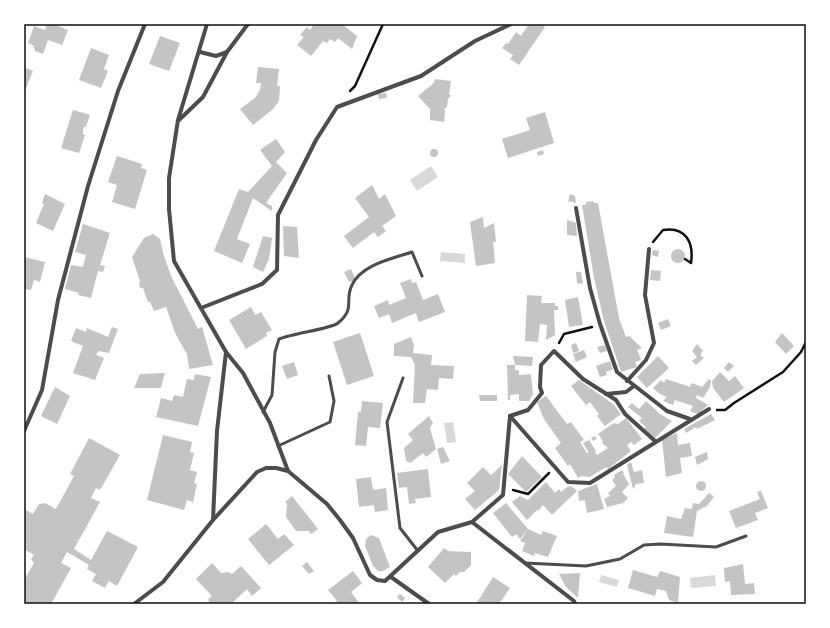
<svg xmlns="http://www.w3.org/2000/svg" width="830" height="628" viewBox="0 0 830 628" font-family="'Open Sans',sans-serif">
<rect width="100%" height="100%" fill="#fff"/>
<g fill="#d9d9d9">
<path d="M431 166 438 177 417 191 410 180Z"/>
<path d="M441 252 465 254V263L440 261Z"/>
<path d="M453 422 456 442 447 443 444 423Z"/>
<path d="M601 575 619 580 617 587 599 582Z"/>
<path d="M715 575 716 586 691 588 690 578Z"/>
</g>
<g fill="#c4c4c4">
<path d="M47 24H53L68 30 62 45 48 40 43 54 35 51 33 45 28 43 34 26 45 30Z"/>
<path d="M314 24H342L357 36 352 49 338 38 335 42 330 39 327 43 323 41 311 56 297 45 304 37 300 35 307 27 310 30Z"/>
<path d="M529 24H541L545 27 519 65 510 59 513 55 502 48 506 43 508 44 516 32 521 36Z"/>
<path d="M160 36 180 43 169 71 149 64Z"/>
<path d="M91 48 109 55 104 69 108 71 101 88 79 80Z"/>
<path d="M24 67 33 71 24 93Z"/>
<path d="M258 67 279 69 277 86H280L279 101 273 109 253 125 240 109 255 98 260 90 261 83H256Z"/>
<path d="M435 79 451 81 449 94 451 96 448 99 447 107 444 109 445 112 444 122 430 120V109L418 96 434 83Z"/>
<path d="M386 93 387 98 379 99 378 94Z"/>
<path d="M73 110 90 115 86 127H84L83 129V134L85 135 79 153 61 148Z"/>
<path d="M545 112 554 143 508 158 502 139 530 130 526 118Z"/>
<path d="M276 139 285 152 276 162 287 173 266 203 272 206V211L253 198 237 239 250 244 242 263 214 251 239 189 248 192 272 166 260 150Z"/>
<circle cx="434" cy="153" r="4"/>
<path d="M543 150 544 154 538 156 537 152Z"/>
<path d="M117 156 142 164 141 168 147 170 135 209 112 202 117 185 108 182Z"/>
<path d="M372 185 379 199 385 194 396 216 382 226 386 231 378 237 374 232 353 248 344 236 369 217 355 198Z"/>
<path d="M45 194 65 204 53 231 36 223 44 204 42 203Z"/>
<path d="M570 194 575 196 576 203 568 201Z"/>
<path d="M593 201 594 203H598L619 318 626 337 629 336 642 348 637 350 641 360 635 362 637 367 621 372 604 321 594 278 582 205H586V202Z"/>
<path d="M483 217 484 228 494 223 496 242H493L495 263 476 266 470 222Z"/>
<path d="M567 220 576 223 577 236 567 235Z"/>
<path d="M83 224 110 233 100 265 105 266 103 272 98 271 91 298 78 295 79 293 65 289 71 265 83 267 86 255 75 252Z"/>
<path d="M283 226 297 227 299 258 284 256Z"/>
<path d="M153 234 160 239 164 256 171 276 198 329 202 327 213 365 189 369 187 354 176 335 166 307 154 311 150 302H148L143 288H140L139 282 140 281 132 257 144 238Z"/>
<path d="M263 236 272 238 269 259 263 272 253 267Z"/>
<circle cx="678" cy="256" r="7"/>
<path d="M653 250 659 251 658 257 652 255Z"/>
<path d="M24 257 45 262 40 282 34 280 31 290 24 289Z"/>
<path d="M351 269 356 280 349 282 344 272Z"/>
<path d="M651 270 661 271 660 281 650 280Z"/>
<path d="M576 272H581L583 284 577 283Z"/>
<path d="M411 279 412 283 416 282 423 300 438 294 445 312 419 322 416 313 392 323 389 314 379 318 374 306 388 300 389 305 406 298 400 283Z"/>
<path d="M527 295 542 296 541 303H555V306H558V310H554L555 335 546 340 547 325 540 324 538 342 525 341Z"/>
<path d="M578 297 583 325 569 327 565 300Z"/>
<path d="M251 307 255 315 261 312 272 330 266 333 267 336 246 349 229 320Z"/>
<path d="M668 319 671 326 661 330 658 323Z"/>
<path d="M112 327 118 329 109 353 98 351 96 355 104 358 95 380 73 373 83 346 71 341 76 328 86 332 87 328 108 337Z"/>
<path d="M360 333 374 376 347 385 333 342Z"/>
<path d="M782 333 794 346 786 354 775 342Z"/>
<path d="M411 337 414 345 413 353 432 355 431 365 454 366 453 379 439 378 438 390 427 389 425 403H413L415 365 411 357 394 356V344Z"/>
<path d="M576 343 579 351 573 353 571 345Z"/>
<path d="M697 344 703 351 700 355 704 358 696 365 692 361 697 357 692 351Z"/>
<path d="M605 345 607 351 600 353 597 347Z"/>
<path d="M584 350 587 357 576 362 573 354Z"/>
<path d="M513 356 533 357 532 366 515 365Z"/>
<path d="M658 356 669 368 647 388 637 377Z"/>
<path d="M610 361 613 369 606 372 607 375 600 377 596 366Z"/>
<path d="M294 362 298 375 287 379 282 366Z"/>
<path d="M729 362 734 366 728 372 724 368Z"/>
<path d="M507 365H515V370H519V375L531 374 533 394 529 401H519V394L510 395V400H508Z"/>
<path d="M720 372 729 381 735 376 744 388 724 402 713 388 712 381Z"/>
<path d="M165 373 161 388H134L140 374Z"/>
<path d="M195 374 211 377 198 426 156 417 161 398 172 401 174 395 183 397 187 379 194 380Z"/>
<path d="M666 379 690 387 692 383 702 387 709 379 711 381 710 387 703 398 697 395 696 398 708 405 698 414 690 411 693 406 675 400 673 405 663 401 667 397 660 394 653 388 661 380 664 383Z"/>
<path d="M579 380 613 404 621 414 605 426 597 416 599 414 590 402 586 405 571 386Z"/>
<path d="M55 387 70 396 57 424 41 416Z"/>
<path d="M479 395H497V401H480Z"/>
<path d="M546 396 567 424 571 422 584 440 580 442 587 453H589L583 443 589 440 596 451 595 452 597 455 608 448 602 443 603 441 598 434 614 423 618 424 626 418 642 439 634 445 631 442 627 445 631 451 608 469 606 467 590 477 581 476 578 478 570 464 568 466 555 448 561 443 544 419 537 402Z"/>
<path d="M362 401 383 403 380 428 368 427 366 446 355 445 358 412H361Z"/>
<path d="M646 401 660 414 672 421 655 438 644 429 646 427 639 421 642 418 628 407 632 403 639 409Z"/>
<path d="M711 414 715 420 697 429 696 427 686 433 684 429Z"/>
<path d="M429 416 433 423 430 428 436 449 426 457 423 453 410 463 406 461 404 448 413 440 408 434Z"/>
<path d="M677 433 678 445 690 443 692 456 680 458 682 473 666 477 662 440Z"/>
<path d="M163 435 192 442 190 452 194 453 190 470 197 472 194 483 197 484 193 502 187 500 184 510 147 500Z"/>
<path d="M595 436 597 439 593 441 591 438Z"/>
<path d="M89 438 120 455 100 490 96 488 91 498 100 502 74 549 91 560 107 531 138 547 117 586 109 581 105 588 92 581 96 574 87 569 89 565 67 552 61 563 71 568 51 604H24V580L34 563 31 559 34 555 24 549V509L33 514 39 504 45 503 56 509 74 476 70 474Z"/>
<path d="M443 447 450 461 441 464 437 449Z"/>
<path d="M707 452 708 459 697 465 695 457Z"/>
<path d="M522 456 542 477 526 492 508 474Z"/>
<path d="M631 462 634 472 642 470 644 483 636 484 633 489 627 465Z"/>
<path d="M502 465 499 490 475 510 465 499 475 491 467 483 483 467 491 475Z"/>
<path d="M428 469 431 497 415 499 416 503 409 504 407 487 399 488 397 473Z"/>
<path d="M622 470 624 473 623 474 629 484 622 492 628 498 623 503 607 507 604 499 610 496 608 493 616 486 612 480 615 477 614 475Z"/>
<path d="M371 477 373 490 386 488 388 510 375 512 374 505 359 507 356 479Z"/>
<circle cx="701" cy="486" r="5"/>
<path d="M546 482 555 493 559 489 561 492 567 487 571 486 577 491 552 515 543 505 538 511 537 510 527 520 512 502 520 496 528 500Z"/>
<path d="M597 484 604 509 587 513 585 500 579 501 578 491Z"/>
<path d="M761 491 768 508 755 513 758 520 736 528 729 511 760 499 757 492Z"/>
<path d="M709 493 714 497 707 506 697 511 693 537 664 533 667 516 681 519 685 508 692 509 693 503 699 504Z"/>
<path d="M292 496 318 529 311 534 309 531H296L286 517 287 504 285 502Z"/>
<path d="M506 503 528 529 520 539 516 534 512 537 493 513Z"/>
<path d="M266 524 278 539 284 534 294 545 269 565 248 539Z"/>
<path d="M528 529 541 535 543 531 557 536 548 557 535 553 534 556 522 551 525 543 520 541Z"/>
<path d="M371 535 379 538 390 567 383 571H378L373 566 365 546 366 539Z"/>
<path d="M444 548 448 551 471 552V565L464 572H460L456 576 454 574 445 583 428 567Z"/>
<path d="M307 562 314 571 309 574 302 566Z"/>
<path d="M212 563 221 573 228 572 232 574 241 566 261 588 252 596 247 589 231 604H210L208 599 212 596 196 579Z"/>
<path d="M743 564 745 584 754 583 755 594 731 595 730 581 725 582 724 568Z"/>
<path d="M633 570 657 577 660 571 680 577 678 603 669 600 666 591 657 589 655 596 628 588Z"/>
<path d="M353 571 362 583 351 592 360 604H333L337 601 328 590Z"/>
<path d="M580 573 578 598 566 587 559 574Z"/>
<path d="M493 577 510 588 499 604H476Z"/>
<path d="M400 594 405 598 402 602 397 597Z"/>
</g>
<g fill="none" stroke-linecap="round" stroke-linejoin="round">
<g stroke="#111" stroke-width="2.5">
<path d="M350 91 355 86 383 24"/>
<path d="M653 242 663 230C686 226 694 243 691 263L685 259"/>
<path d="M559 343 564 334 592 327"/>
<path d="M717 410H725L734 403 783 372 801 352 806 342"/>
<path d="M513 490 528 494 549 473"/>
</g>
<g stroke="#4c4c4c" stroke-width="3">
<path d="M403 378 387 422 400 528 418 551"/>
<path d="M263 412 272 395 275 352 279 339C293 333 331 329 338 323 356 308 344 301 352 285 362 264 392 259 412 252L422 276"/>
<path d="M278 446 330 422 334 401 329 376"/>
<path d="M525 563 586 566 620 559 644 545 660 544 716 547 746 536"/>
</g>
<g stroke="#4c4c4c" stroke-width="4">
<path d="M207 24 178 120 169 178V209L174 261 226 352 243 373 270 423 288 471"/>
<path d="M200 52 216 56 227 52"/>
<path d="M179 120 203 97 227 52 248 24"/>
<path d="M576 208 590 288 600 324 617 372 667 411 690 419"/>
<path d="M201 308 262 284 277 270 278 215 316 140 337 107 421 76 475 41 511 24"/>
<path d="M627 381 646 360 654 343 645 295 649 249"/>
<path d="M606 394 626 392 634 386"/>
<path d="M510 416 568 482 590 483 709 409"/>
<path d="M510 416 528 410 542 393 540 387 541 365 554 351 583 379 616 400 625 414 655 441"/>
<path d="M24 431 42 390 58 300 88 186 118 91 145 24"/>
<path d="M213 520 217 431 226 352"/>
<path d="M472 522 574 601 575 604"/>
<path d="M391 577 429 604"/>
<path d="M134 604 163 582 213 520 257 472 266 468H276L288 471 307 487 327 504 340 520 353 538 370 575 377 580 385 581 438 532 472 522 503 495 510 416"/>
</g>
</g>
<rect width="830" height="628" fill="none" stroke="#ffffff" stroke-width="50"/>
<rect x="25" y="25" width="780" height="578" fill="none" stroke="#111" stroke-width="1.5"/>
</svg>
